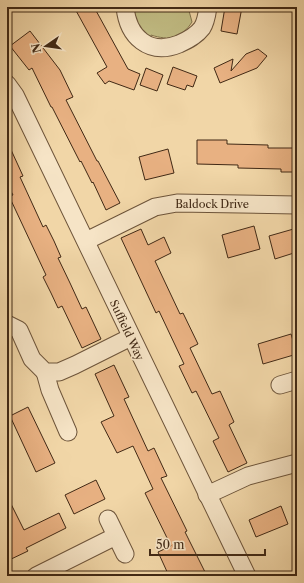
<svg xmlns="http://www.w3.org/2000/svg" width="304" height="583" viewBox="0 0 304 583" font-family="'Libre Caslon Text',serif">
<rect width="100%" height="100%" fill="#f1d6a7"/>
<filter id="stains"><feTurbulence type="fractalNoise" baseFrequency=".005" numOctaves="4"/><feColorMatrix values="0 0 0 0 .2 0 0 0 0 .09 0 0 0 0 .02 0 0 0 .5 -.17"/></filter>
<radialGradient id="worn" r=".72"><stop offset=".6" stop-color="#630" stop-opacity="0"/><stop offset="1" stop-color="#630" stop-opacity=".3"/></radialGradient>
<path fill="#c1bc83" stroke="#81724c" d="M131 7H188L192 22C182 38 169 41 151 35V39L141 32Z"/>
<g fill="#e8b182" stroke="#412915">
<path d="M74 7H94L128 69 140 74 134 90 109 81 105 84 97 73 107 67Z"/>
<path d="M225 7H242L237 34 221 31Z"/>
<path d="M30 31 60 70 73 97 66 100 97 161H98L120 203 106 210 93 182 92 183 81 161 80 162 52 107H51L32 68 29 70 10 46Z"/>
<path d="M258 49 267 56 257 68 220 83 214 68 233 59 231 71 246 54Z"/>
<path d="M173 67 197 76 193 87 187 85 185 90 167 84Z"/>
<path d="M146 68 163 75 157 91 140 85Z"/>
<path d="M197 140H227V144L268 145V148H297V172H281V169L238 168V165L197 164Z"/>
<path d="M7 141 23 176 20 177 43 227 46 225 54 241 61 257 58 258 70 283 82 309 86 307 101 339 82 348 62 306 58 308 51 293 43 277 46 275 9 196 13 195 7 184Z"/>
<path d="M168 149 174 173 145 180 139 157Z"/>
<path d="M254 226 260 249 228 258 222 235Z"/>
<path d="M297 228V252L275 259 269 236Z"/>
<path d="M141 229 148 245 164 237 171 253 155 261 180 314 183 313 198 344 190 348 212 394 220 391 234 422 229 425 247 463 228 472 213 441 219 438 196 391 192 393 179 366 184 364 159 311 156 313 121 238Z"/>
<path d="M291 334 297 354 263 364 258 344Z"/>
<path d="M114 365 129 397 124 399 148 451 154 448 167 476 161 478 187 531 185 532 207 576H169L158 552 171 546 145 493 153 489 133 446 117 453 101 422 114 416 95 374Z"/>
<path d="M28 407 55 463 36 472 10 416Z"/>
<path d="M96 480 105 499 74 514 65 495Z"/>
<path d="M7 496 24 530 59 513 66 528 26 548 28 551 7 561Z"/>
<path d="M281 506 288 524 256 537 249 520Z"/>
</g>
<g fill="none" stroke-linecap="round" stroke-linejoin="round">
<defs>
<g id="minor">
<path d="M125 7C128 37 149 56 179 44 188 40 196 36 202 28 206 22 207 14 208 7"/>
<path d="M7 84 15 95 247 576"/>
<path d="M86 241 155 207 177 203 297 205"/>
<path d="M7 324 19 330 32 359 45 372H59L75 365 131 337"/>
<path d="M45 372 50 390 68 432"/>
<path d="M280 385 297 380"/>
<path d="M207 495 248 476 297 463"/>
<path d="M108 519 125 554"/>
<path d="M36 576 116 536"/>
</g>
</defs>
<use href="#minor" stroke="#6d543a" stroke-width="19"/>
<use href="#minor" stroke="#f6e4c6" stroke-width="17"/>
</g>
<g text-anchor="middle" stroke-width="3" stroke-linejoin="round" paint-order="stroke">
<g font-size="11" fill="#412915" stroke="#f6e4c6">
<text x="212" y="208">Baldock Drive</text>
<text transform="translate(127 330) rotate(65)" y="4">Suffield Way</text>
</g>
</g>
<rect width="304" height="583" fill="none" stroke="#f1d6a7" stroke-width="24"/>
<rect x="8" y="8" width="288" height="567" fill="none" stroke="#412915" stroke-width="2"/>
<rect x="12" y="12" width="280" height="559" fill="none" stroke="#412915"/>
<g transform="translate(46 46) rotate(257)" stroke="#f6e4c6" stroke-width="3" paint-order="stroke">
<path d="M0-3L7 15L0 10L-7 15Z" fill="#412915"/>
<text y="-6" font-size="11" font-weight="bold" text-anchor="middle" fill="#412915">N</text>
</g>
<path d="M150 549v6h115v-6" fill="none" stroke="#412915" stroke-width="2"/>
<text x="156" y="549" font-size="12" fill="#412915" stroke="#f6e4c6" stroke-width="3" paint-order="stroke">50 m</text>
<rect width="100%" height="100%" filter="url(#stains)"/>
<rect width="100%" height="100%" fill="url(#worn)"/>
</svg>
